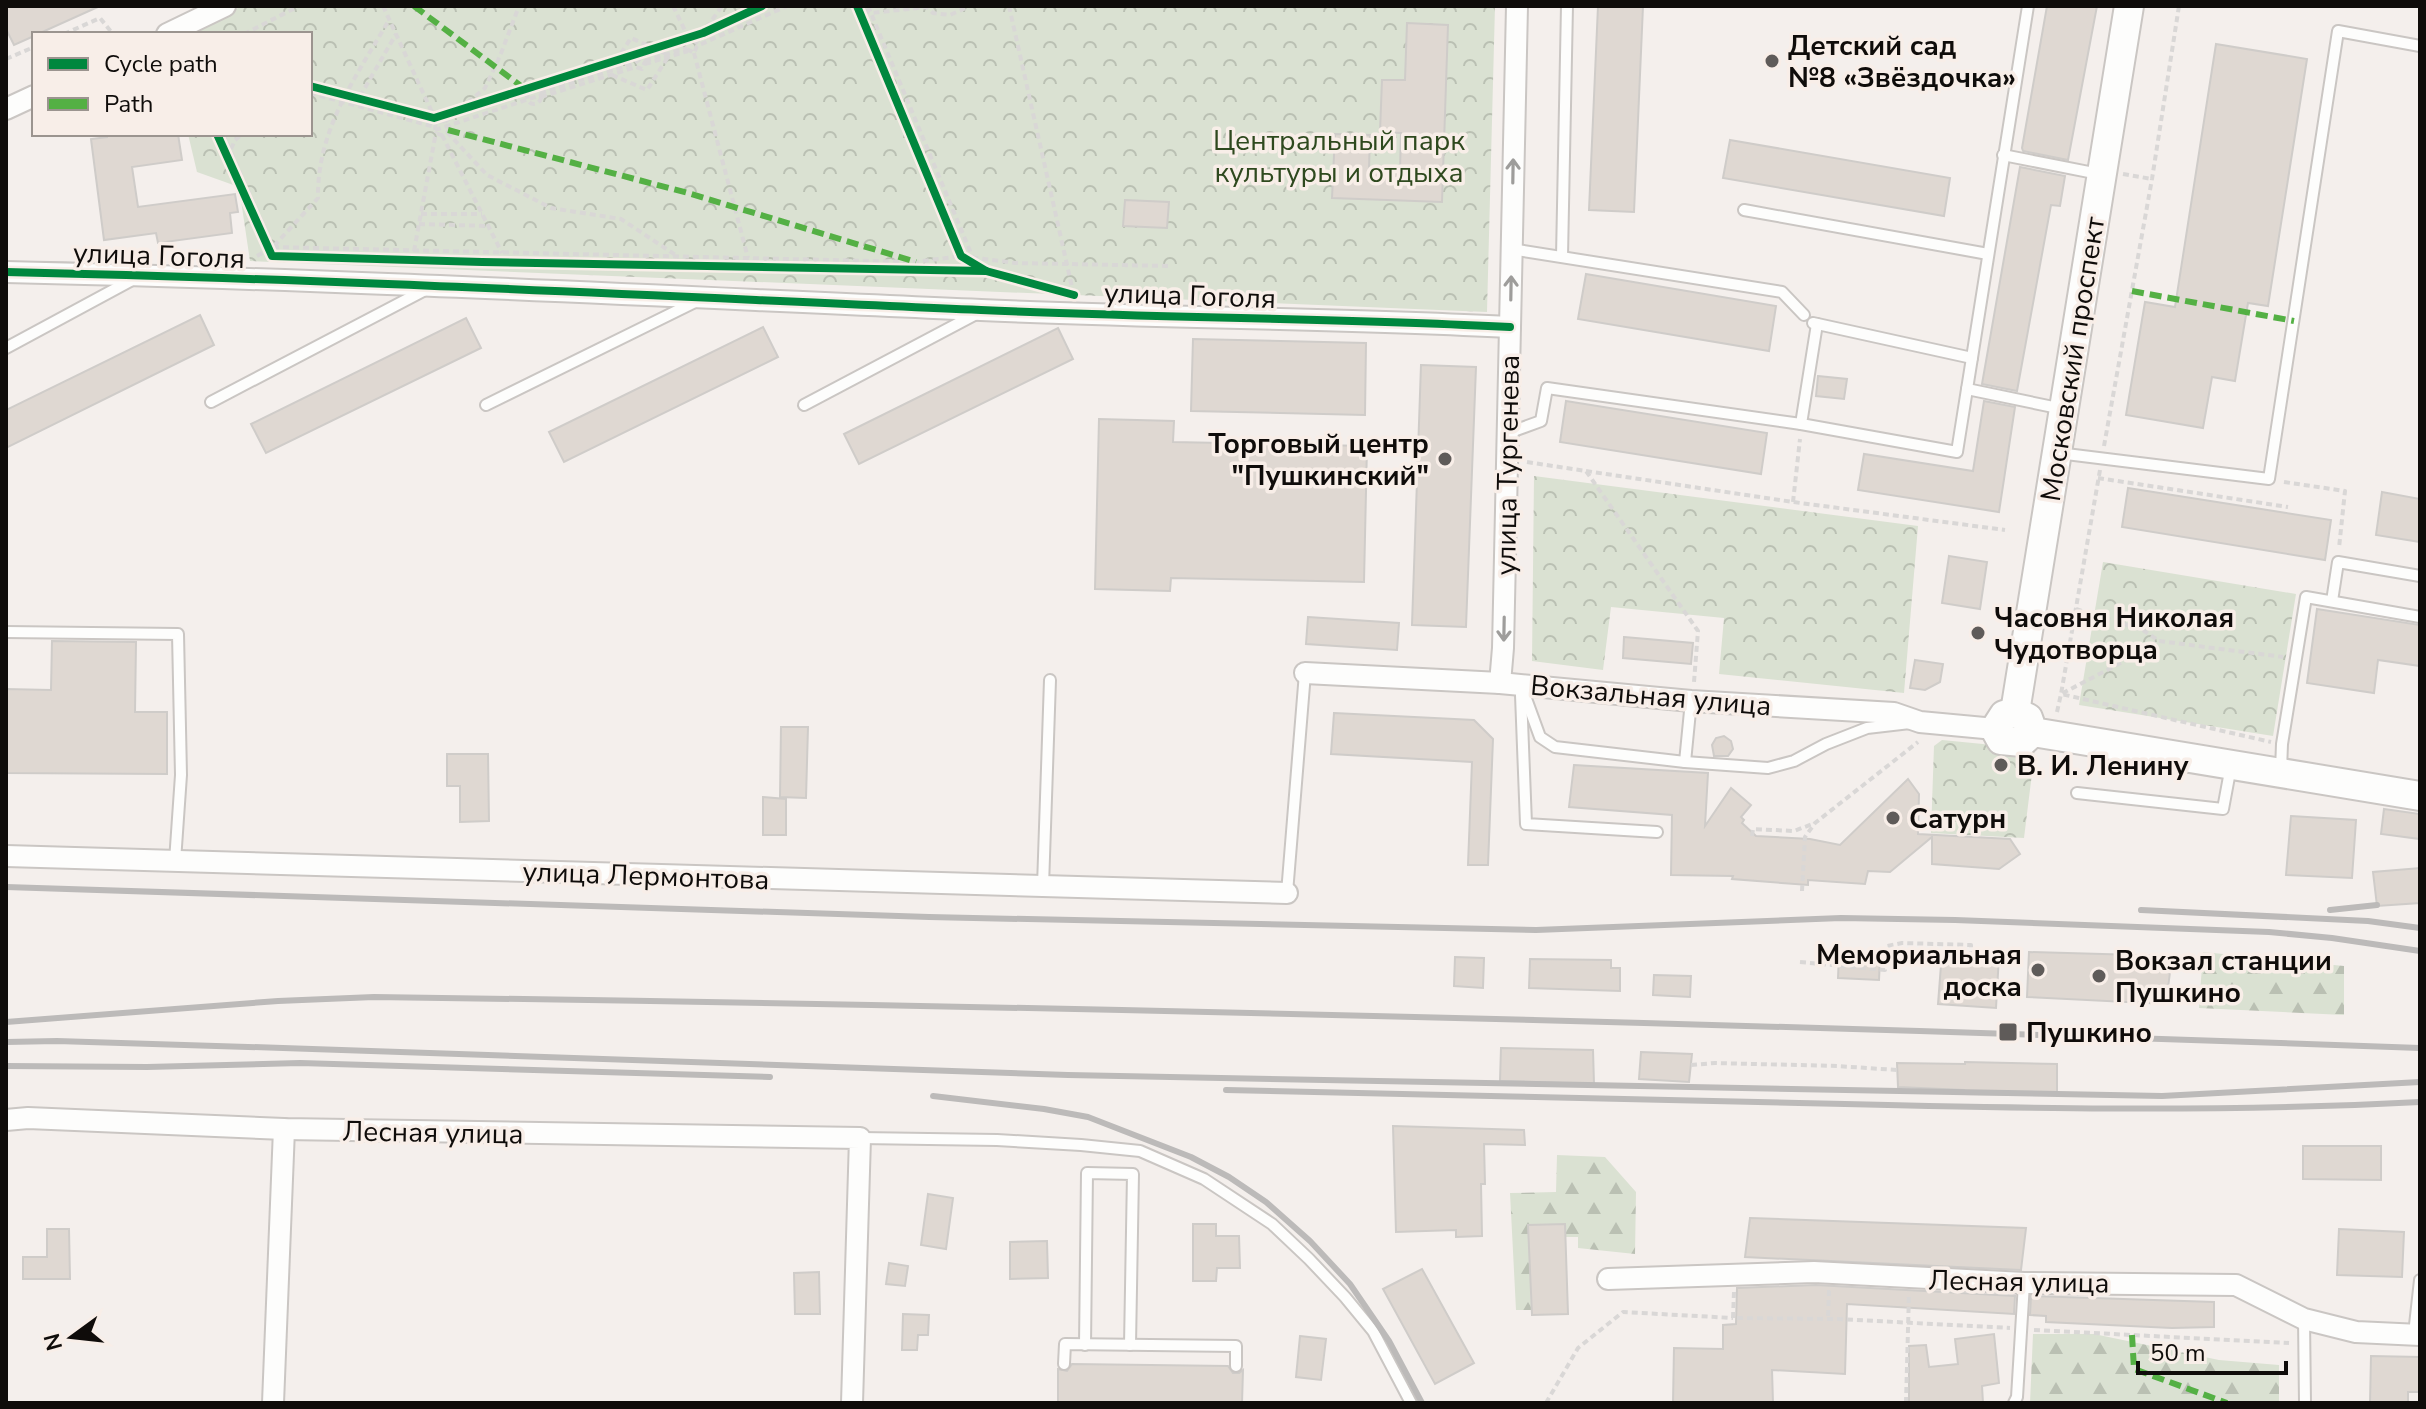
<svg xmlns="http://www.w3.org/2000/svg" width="2426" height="1409" viewBox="0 0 2426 1409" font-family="'Nunito Sans',sans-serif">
<defs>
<pattern id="forest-firs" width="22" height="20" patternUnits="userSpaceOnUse" patternTransform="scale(2)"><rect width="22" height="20" fill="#dae1d2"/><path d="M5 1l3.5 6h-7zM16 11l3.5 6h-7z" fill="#bac0b3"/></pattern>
<pattern id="park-crowns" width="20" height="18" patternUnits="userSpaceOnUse" patternTransform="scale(2)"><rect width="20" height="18" fill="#dae1d2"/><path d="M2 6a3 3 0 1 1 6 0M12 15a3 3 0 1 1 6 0" fill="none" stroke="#bac0b3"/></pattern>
</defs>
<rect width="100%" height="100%" fill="#f4efec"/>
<g fill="url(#forest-firs)">
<path d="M2203 952 2344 966V1015L2199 1008Z"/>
<path d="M1557 1155 1605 1157 1636 1192 1635 1254 1578 1248V1237H1565L1564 1224 1529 1225 1531 1310H1516L1510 1193 1556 1192Z"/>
<path d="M2033 1334H2094L2219 1360 2279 1365V1403H2030Z"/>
</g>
<g fill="url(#park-crowns)">
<path d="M242 6H1495L1487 312 250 261 239 187 197 172 188 134H310V34H184Z"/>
<path d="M1534 476 1918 526 1904 693 1719 674 1724 618 1611 607 1603 670 1532 661Z"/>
<path d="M2103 562 2296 594 2273 736 2079 705Z"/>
<path d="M1942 740 2035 749 2024 838 1931 833 1934 746Z"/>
</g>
<g fill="#dfd8d2" stroke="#cfccc9" stroke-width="2">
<path d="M6 6H100L38 34H34V36L14 45 6 29Z"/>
<path d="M1598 6H1643L1634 212 1589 210Z"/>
<path d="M2047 6H2097L2068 160 2023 151 2022 148Z"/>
<path d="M1407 23 1448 25 1442 202 1332 198 1335 134 1370 135 1369 169 1400 170 1401 133 1380 132 1382 80H1405Z"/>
<path d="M2216 44 2307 59 2268 306 2248 303 2235 381 2212 377 2203 428 2126 415 2145 302 2175 307Z"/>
<path d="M107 134H178L182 160 132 167 138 207 235 194 238 212 230 213 232 233 158 243 156 233 104 240 91 139 107 137Z"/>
<path d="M1730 140 1950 178 1944 216 1723 178Z"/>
<path d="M2020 167 2065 176 2060 206 2051 205 2017 391 1982 384Z"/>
<path d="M1125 200 1169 202 1167 228 1123 226Z"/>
<path d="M1586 274 1776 306 1769 351 1578 319Z"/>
<path d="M200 315 214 345 6 448V410Z"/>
<path d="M466 318 481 348 266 453 251 424Z"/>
<path d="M763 327 778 357 564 462 549 432Z"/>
<path d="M1058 328 1073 359 859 464 844 434Z"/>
<path d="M1193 339 1366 343 1365 415 1191 411Z"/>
<path d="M1421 365 1476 367 1466 627 1412 625Z"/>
<path d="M1818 376 1847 379 1844 399 1816 396Z"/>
<path d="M1566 401 1767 433 1761 474 1560 442Z"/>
<path d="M1984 401 2015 407 1999 512 1858 490 1864 454 1973 471Z"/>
<path d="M1099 419 1174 421 1173 442 1367 446 1364 582 1171 578 1170 591 1095 589Z"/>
<path d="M2128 488 2331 520 2325 560 2122 527Z"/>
<path d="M2382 492 2420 499V542L2376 535Z"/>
<path d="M1949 556 1987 562 1980 609 1942 603Z"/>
<path d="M2317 609 2420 625V666L2378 660 2374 693 2307 683Z"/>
<path d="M1308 617 1399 623 1397 650 1306 644Z"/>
<path d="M1624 637 1693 643 1691 664 1623 658Z"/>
<path d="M52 641 136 642 135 712H167V774L6 773V689L51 690Z"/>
<path d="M1915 660 1943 664 1940 682 1925 690 1910 688Z"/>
<path d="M1334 713 1474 720 1493 739 1488 865H1468L1472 762 1331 754Z"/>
<path d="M781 727H808L806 798 780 797Z"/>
<path d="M1724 736 1731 741 1733 749 1728 756H1714L1712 745 1716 738Z"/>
<path d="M447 754H488L489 821 460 822V786H447Z"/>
<path d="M1574 765 1708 773 1705 826 1731 788 1751 805 1741 817 1744 820 1742 823 1756 836 1810 839 1840 845 1908 779 1919 794 1918 834 2010 839 2020 854 1999 869 1932 864V837L1890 872 1868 871 1865 884 1808 880V885L1732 879 1733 876 1671 875 1672 815 1569 807Z"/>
<path d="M763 797 786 799V835H763Z"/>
<path d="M2384 809 2420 814V839L2381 834Z"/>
<path d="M2291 816 2356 820 2352 878 2286 875Z"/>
<path d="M2420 868V903L2377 906 2373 872Z"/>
<path d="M1942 952 1999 956 1996 1008 1938 1004Z"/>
<path d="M2029 952 2172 956 2166 1004 2027 997Z"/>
<path d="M1839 955 1880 958 1879 980 1838 978Z"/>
<path d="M1455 957 1484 958 1483 988 1454 986Z"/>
<path d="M1530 959 1611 960V968H1620V991L1529 988Z"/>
<path d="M1654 975 1691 976 1690 997 1653 995Z"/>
<path d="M1501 1048 1593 1050 1594 1084 1500 1081Z"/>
<path d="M1641 1052 1692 1054 1689 1082 1639 1079Z"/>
<path d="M1965 1062 2057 1064V1095L1964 1094V1090L1898 1087 1897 1063 1965 1064Z"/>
<path d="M1393 1126 1524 1130 1525 1145 1484 1144 1485 1184H1481L1482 1236 1456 1237V1230L1396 1232Z"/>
<path d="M2303 1146H2381V1180L2303 1179Z"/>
<path d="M928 1194 953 1198 946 1249 921 1245Z"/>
<path d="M1750 1218 2026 1228 2021 1270 1745 1257Z"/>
<path d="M1193 1224H1216V1236H1239L1240 1268H1217L1216 1281H1193Z"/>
<path d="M1565 1224 1568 1314 1532 1315 1528 1225Z"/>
<path d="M47 1229H69L70 1279H23V1257H47Z"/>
<path d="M2339 1229 2404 1232 2402 1277 2337 1275Z"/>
<path d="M1047 1241 1048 1278 1010 1279V1242Z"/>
<path d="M889 1263 908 1266 905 1286 886 1284Z"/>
<path d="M1422 1269 1474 1363 1435 1384 1383 1289Z"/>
<path d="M819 1272 820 1314H795L794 1273Z"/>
<path d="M1816 1285 2015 1296 2014 1314 1847 1304 1845 1374 1772 1370 1773 1403H1673L1674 1348 1723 1349V1325L1736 1324 1737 1288Z"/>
<path d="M2031 1296 2214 1302V1327L2172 1328 2046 1322V1316L2030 1315Z"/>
<path d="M903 1314 929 1315 928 1335H918L917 1350H902Z"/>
<path d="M1994 1334 1999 1383 1982 1386 1983 1403H1909V1346L1926 1345 1929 1367 1958 1364 1955 1339Z"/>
<path d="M1300 1336 1326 1339 1321 1380 1296 1377Z"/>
<path d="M2371 1356 2420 1357V1392H2408V1403H2370Z"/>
<path d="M1072 1364 1228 1366 1233 1373H1239L1243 1370 1242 1403H1058V1369L1067 1371Z"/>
</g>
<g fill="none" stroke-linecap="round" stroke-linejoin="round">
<defs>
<g id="lane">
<path d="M2003 155 2099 174"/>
<path d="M1744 210 1988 254"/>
<path d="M1511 249 1782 292 1804 315"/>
<path d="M1562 256 1567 6"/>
<path d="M1813 323 1972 358"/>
<path d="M1817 324 1801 424 1957 452 2028 6"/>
<path d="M6 348 132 280"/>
<path d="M1967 389 2063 409"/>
<path d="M211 402 425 290"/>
<path d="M486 405 697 301"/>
<path d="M804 405 978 313"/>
<path d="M1508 433 1541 421 1547 388 1801 424"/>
<path d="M2058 453 2269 479 2338 31 2420 46"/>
<path d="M2332 601 2338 562 2420 576"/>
<path d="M6 632 178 634 181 775 175 861"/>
<path d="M1521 685 1540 737 1555 747 1685 762 1768 768 1794 761 1826 744 1867 728 1910 723"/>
<path d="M1521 695 1526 824 1657 832"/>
<path d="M1685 762 1691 701"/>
<path d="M2281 770 2282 744 2306 597 2420 617"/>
<path d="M2077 793 2223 809 2231 766"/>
<path d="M1043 886 1050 680"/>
<path d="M1287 893 1305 673"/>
<path d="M860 1138 997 1140 1081 1145 1140 1151 1204 1179 1272 1224 1309 1259 1345 1297 1373 1331 1411 1403"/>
<path d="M2304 1319 2305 1403"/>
<path d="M2414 1334 2420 1280"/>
<path d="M1085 1345 1087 1173 1133 1174 1130 1345"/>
<path d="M1064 1364 1065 1344 1236 1346V1366"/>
<path d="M2014 1403 2017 1397 2024 1283"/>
</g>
<g id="street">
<path d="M167 34 225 6"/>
<path d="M6 109 34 96"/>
<path d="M6 272C331 279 656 296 981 310 1157 318 1333 318 1510 327"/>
<path d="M1305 673 1500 683 1691 701 1894 713 1920 722 1995 729"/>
<path d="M1500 683 1503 648 1517 6"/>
<path d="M6 856 1287 893"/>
<path d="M6 1120 28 1118 284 1129 860 1138 852 1403"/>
<path d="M1608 1279 1814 1272 2024 1283 2236 1285 2304 1319 2356 1332 2420 1335"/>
<path d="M273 1403 284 1129"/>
</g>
<g id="secondary">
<path d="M2015 712 2129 6"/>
<path d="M2033 732 2028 718 2015 712 2004 715 1995 729 2001 740 2022 742 2033 732 2420 796"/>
</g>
</defs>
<use href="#lane" stroke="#cac6c3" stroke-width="14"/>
<use href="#street" stroke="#cac6c3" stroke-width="24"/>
<use href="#secondary" stroke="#cac6c3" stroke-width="32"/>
<g stroke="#d9d7d6" stroke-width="4" stroke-dasharray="6 4" stroke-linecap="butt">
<path d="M383 6 437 123"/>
<path d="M673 6 691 43"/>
<path d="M855 6 871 13 927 7 933 13 950 15 970 6"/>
<path d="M868 6 973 258"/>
<path d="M1009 6 1074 296"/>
<path d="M64 34 100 18 113 34"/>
<path d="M244 34 299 6"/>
<path d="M695 44 722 6"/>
<path d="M687 49 694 53 697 46 787 6"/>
<path d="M694 53 748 258"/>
<path d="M6 59 34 47"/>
<path d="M645 61 687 48"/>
<path d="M645 64 688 51"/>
<path d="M610 70 631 38 667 54"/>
<path d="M612 75 647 90 668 57"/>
<circle cx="534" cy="97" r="7"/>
<path d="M310 93 435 127"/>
<path d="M540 93 635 63 640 59 645 62"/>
<path d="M541 97 636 67 642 69 645 62"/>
<path d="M355 105 396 34"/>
<circle cx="442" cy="128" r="7"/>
<path d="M445 122 485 88 500 56 519 6"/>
<path d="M435 130 541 95"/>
<path d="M447 132 487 175 551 208 621 219 677 256"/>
<path d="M223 134 273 247"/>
<path d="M442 135 502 253"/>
<path d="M231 149 235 140 242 134"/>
<path d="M2123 174 2152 179"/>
<path d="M421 214H482"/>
<path d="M419 224 489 226"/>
<path d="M273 247 916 262 961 256 1015 263 1170 266"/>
<path d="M414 251 436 132"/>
<path d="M257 256 273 247 318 198C317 129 356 77 389 20"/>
<path d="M2104 446 2152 179 2179 6"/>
<path d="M1527 462 1586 471 1698 631 1694 682"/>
<path d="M2100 470 2061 694 2271 742"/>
<path d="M1586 471 1793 502 2005 530"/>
<path d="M2098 478 2288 507"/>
<path d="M2284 482 2345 491 2339 548"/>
<path d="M1793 502 1800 439"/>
<path d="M2076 609 2143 630 2159 641"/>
<path d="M2057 712 2061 694 2136 655 2159 641 2283 657"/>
<path d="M1752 836 1753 829 1794 831 1815 823"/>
<path d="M1802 891 1805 837 1815 823 1918 742"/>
<path d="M1800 962 1885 970 1887 946 1902 943 1971 945V954"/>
<path d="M1691 1065 1715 1063 1837 1066 1897 1070"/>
<path d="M1734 1292 1733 1318 1838 1319 2010 1328"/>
<path d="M1827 1292H1829L1828 1319"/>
<path d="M2034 1330 2289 1343"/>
<path d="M1546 1403 1578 1348 1623 1312 1733 1318"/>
<path d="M1906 1403 1909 1293"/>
</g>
<use href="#lane" stroke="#fdfdfc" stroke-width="10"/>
<use href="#street" stroke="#fdfdfc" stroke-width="20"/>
<use href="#secondary" stroke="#fdfdfc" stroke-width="28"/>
<g stroke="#bcbab9" stroke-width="6">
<path d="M6 887 929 917 1536 930 1841 918 1955 920 2269 932 2332 938 2420 951"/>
<path d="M2141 910 2368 921 2420 928"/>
<path d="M2330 910 2377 905"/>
<path d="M6 1022 278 1001 374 997C1056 1006 1738 1023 2420 1048"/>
<path d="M6 1042 57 1041 283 1048 1068 1075 2162 1096 2420 1082"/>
<path d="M6 1066 147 1067 300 1063 770 1077"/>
<path d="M1226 1090C1417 1094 1608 1099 1799 1103 2006 1108 2213 1113 2420 1102"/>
<path d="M933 1096 1044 1109 1088 1117 1191 1157 1229 1177 1266 1202 1310 1241 1350 1284 1389 1341 1422 1403"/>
</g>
<g stroke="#54b044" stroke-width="6" stroke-dasharray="12 6" stroke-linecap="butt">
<path d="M414 6 529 92"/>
<path d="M448 130 688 193 916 262"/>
<path d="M2132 291 2294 321"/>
<path d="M2132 1335 2134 1369 2227 1403"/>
</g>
<defs>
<g id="cycleway">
<path d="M857 6 961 256 986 271 1074 295"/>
<path d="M310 86 434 118 703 33 762 6"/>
<path d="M217 134 272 256 482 262 986 271"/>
<path d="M6 272C331 279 656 296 981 310 1157 318 1333 318 1510 327"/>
</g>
</defs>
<use href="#cycleway" stroke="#f8eee8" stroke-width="13"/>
<use href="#cycleway" stroke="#00873e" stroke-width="8"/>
</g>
<defs><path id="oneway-shaft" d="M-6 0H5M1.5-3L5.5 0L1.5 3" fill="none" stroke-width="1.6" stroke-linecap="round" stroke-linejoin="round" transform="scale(2)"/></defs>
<g stroke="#9e9d9b">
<use href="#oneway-shaft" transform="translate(1513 171) rotate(-89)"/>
<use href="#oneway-shaft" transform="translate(1511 288) rotate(-89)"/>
<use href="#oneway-shaft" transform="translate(1504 629) rotate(91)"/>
</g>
<g fill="#5f5b59" stroke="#f8eee8" stroke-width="3">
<circle cx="1772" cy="61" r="8"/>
<circle cx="1445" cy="459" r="8"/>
<circle cx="1978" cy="633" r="8"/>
<circle cx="2001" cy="765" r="8"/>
<circle cx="1893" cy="818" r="8"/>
<circle cx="2038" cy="970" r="8"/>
<circle cx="2099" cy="976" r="8"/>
<rect x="1998" y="1022" width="20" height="20" rx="4"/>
</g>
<g text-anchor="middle" stroke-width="7" stroke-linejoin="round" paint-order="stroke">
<g font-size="28" font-weight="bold" fill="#0f0c0a" stroke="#f8eee8" text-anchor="start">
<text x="1788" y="55">Детский сад<tspan x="1788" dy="32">№8 «Звёздочка»</tspan></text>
<text x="1429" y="453" text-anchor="end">Торговый центр<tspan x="1429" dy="32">"Пушкинский"</tspan></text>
<text x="1994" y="627">Часовня Николая<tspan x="1994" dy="32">Чудотворца</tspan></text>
<text x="2017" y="775">В. И. Ленину</text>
<text x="1909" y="828">Сатурн</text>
<text x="2022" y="964" text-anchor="end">Мемориальная<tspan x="2022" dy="32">доска</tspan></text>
<text x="2115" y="970">Вокзал станции<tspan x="2115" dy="32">Пушкино</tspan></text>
<text x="2026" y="1042">Пушкино</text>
</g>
<g font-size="28" fill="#2e491e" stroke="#f8eee8">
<text x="1339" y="150">Центральный парк<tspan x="1339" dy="32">культуры и отдыха</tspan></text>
</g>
<g font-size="28" fill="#0f0c0a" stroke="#f8eee8">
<text transform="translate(159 255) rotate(2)" y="10">улица Гоголя</text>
<text transform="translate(1190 295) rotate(2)" y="10">улица Гоголя</text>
<text transform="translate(2072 359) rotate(-81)" y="10">Московский проспект</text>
<text transform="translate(1507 465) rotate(-89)" y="10">улица Тургенева</text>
<text transform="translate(1651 695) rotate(5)" y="10">Вокзальная улица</text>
<text transform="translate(646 875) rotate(2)" y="10">улица Лермонтова</text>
<text transform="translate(433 1132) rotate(1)" y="10">Лесная улица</text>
<text transform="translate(2019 1281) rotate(1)" y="10">Лесная улица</text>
</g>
</g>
<rect width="2426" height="1409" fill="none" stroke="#0f0c0a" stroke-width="16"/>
<rect x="32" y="32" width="280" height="104" fill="#f8eee8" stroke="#9b948f" stroke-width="2"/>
<rect x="48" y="58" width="40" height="12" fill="#00873e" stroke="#9b948f" stroke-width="2"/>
<text x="104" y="72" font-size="24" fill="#0f0c0a">Cycle path</text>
<rect x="48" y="98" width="40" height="12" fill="#54b044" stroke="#9b948f" stroke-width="2"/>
<text x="104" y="112" font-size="24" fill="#0f0c0a">Path</text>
<g transform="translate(72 1337) rotate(255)" stroke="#f8eee8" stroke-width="6" paint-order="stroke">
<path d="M0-6L14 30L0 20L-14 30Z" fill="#0f0c0a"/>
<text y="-12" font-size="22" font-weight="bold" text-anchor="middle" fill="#0f0c0a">N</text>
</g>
<path d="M2138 1361v12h148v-12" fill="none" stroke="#0f0c0a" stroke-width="4"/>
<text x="2150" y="1361" font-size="24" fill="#0f0c0a" stroke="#f8eee8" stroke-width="6" paint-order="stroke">50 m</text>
</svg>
